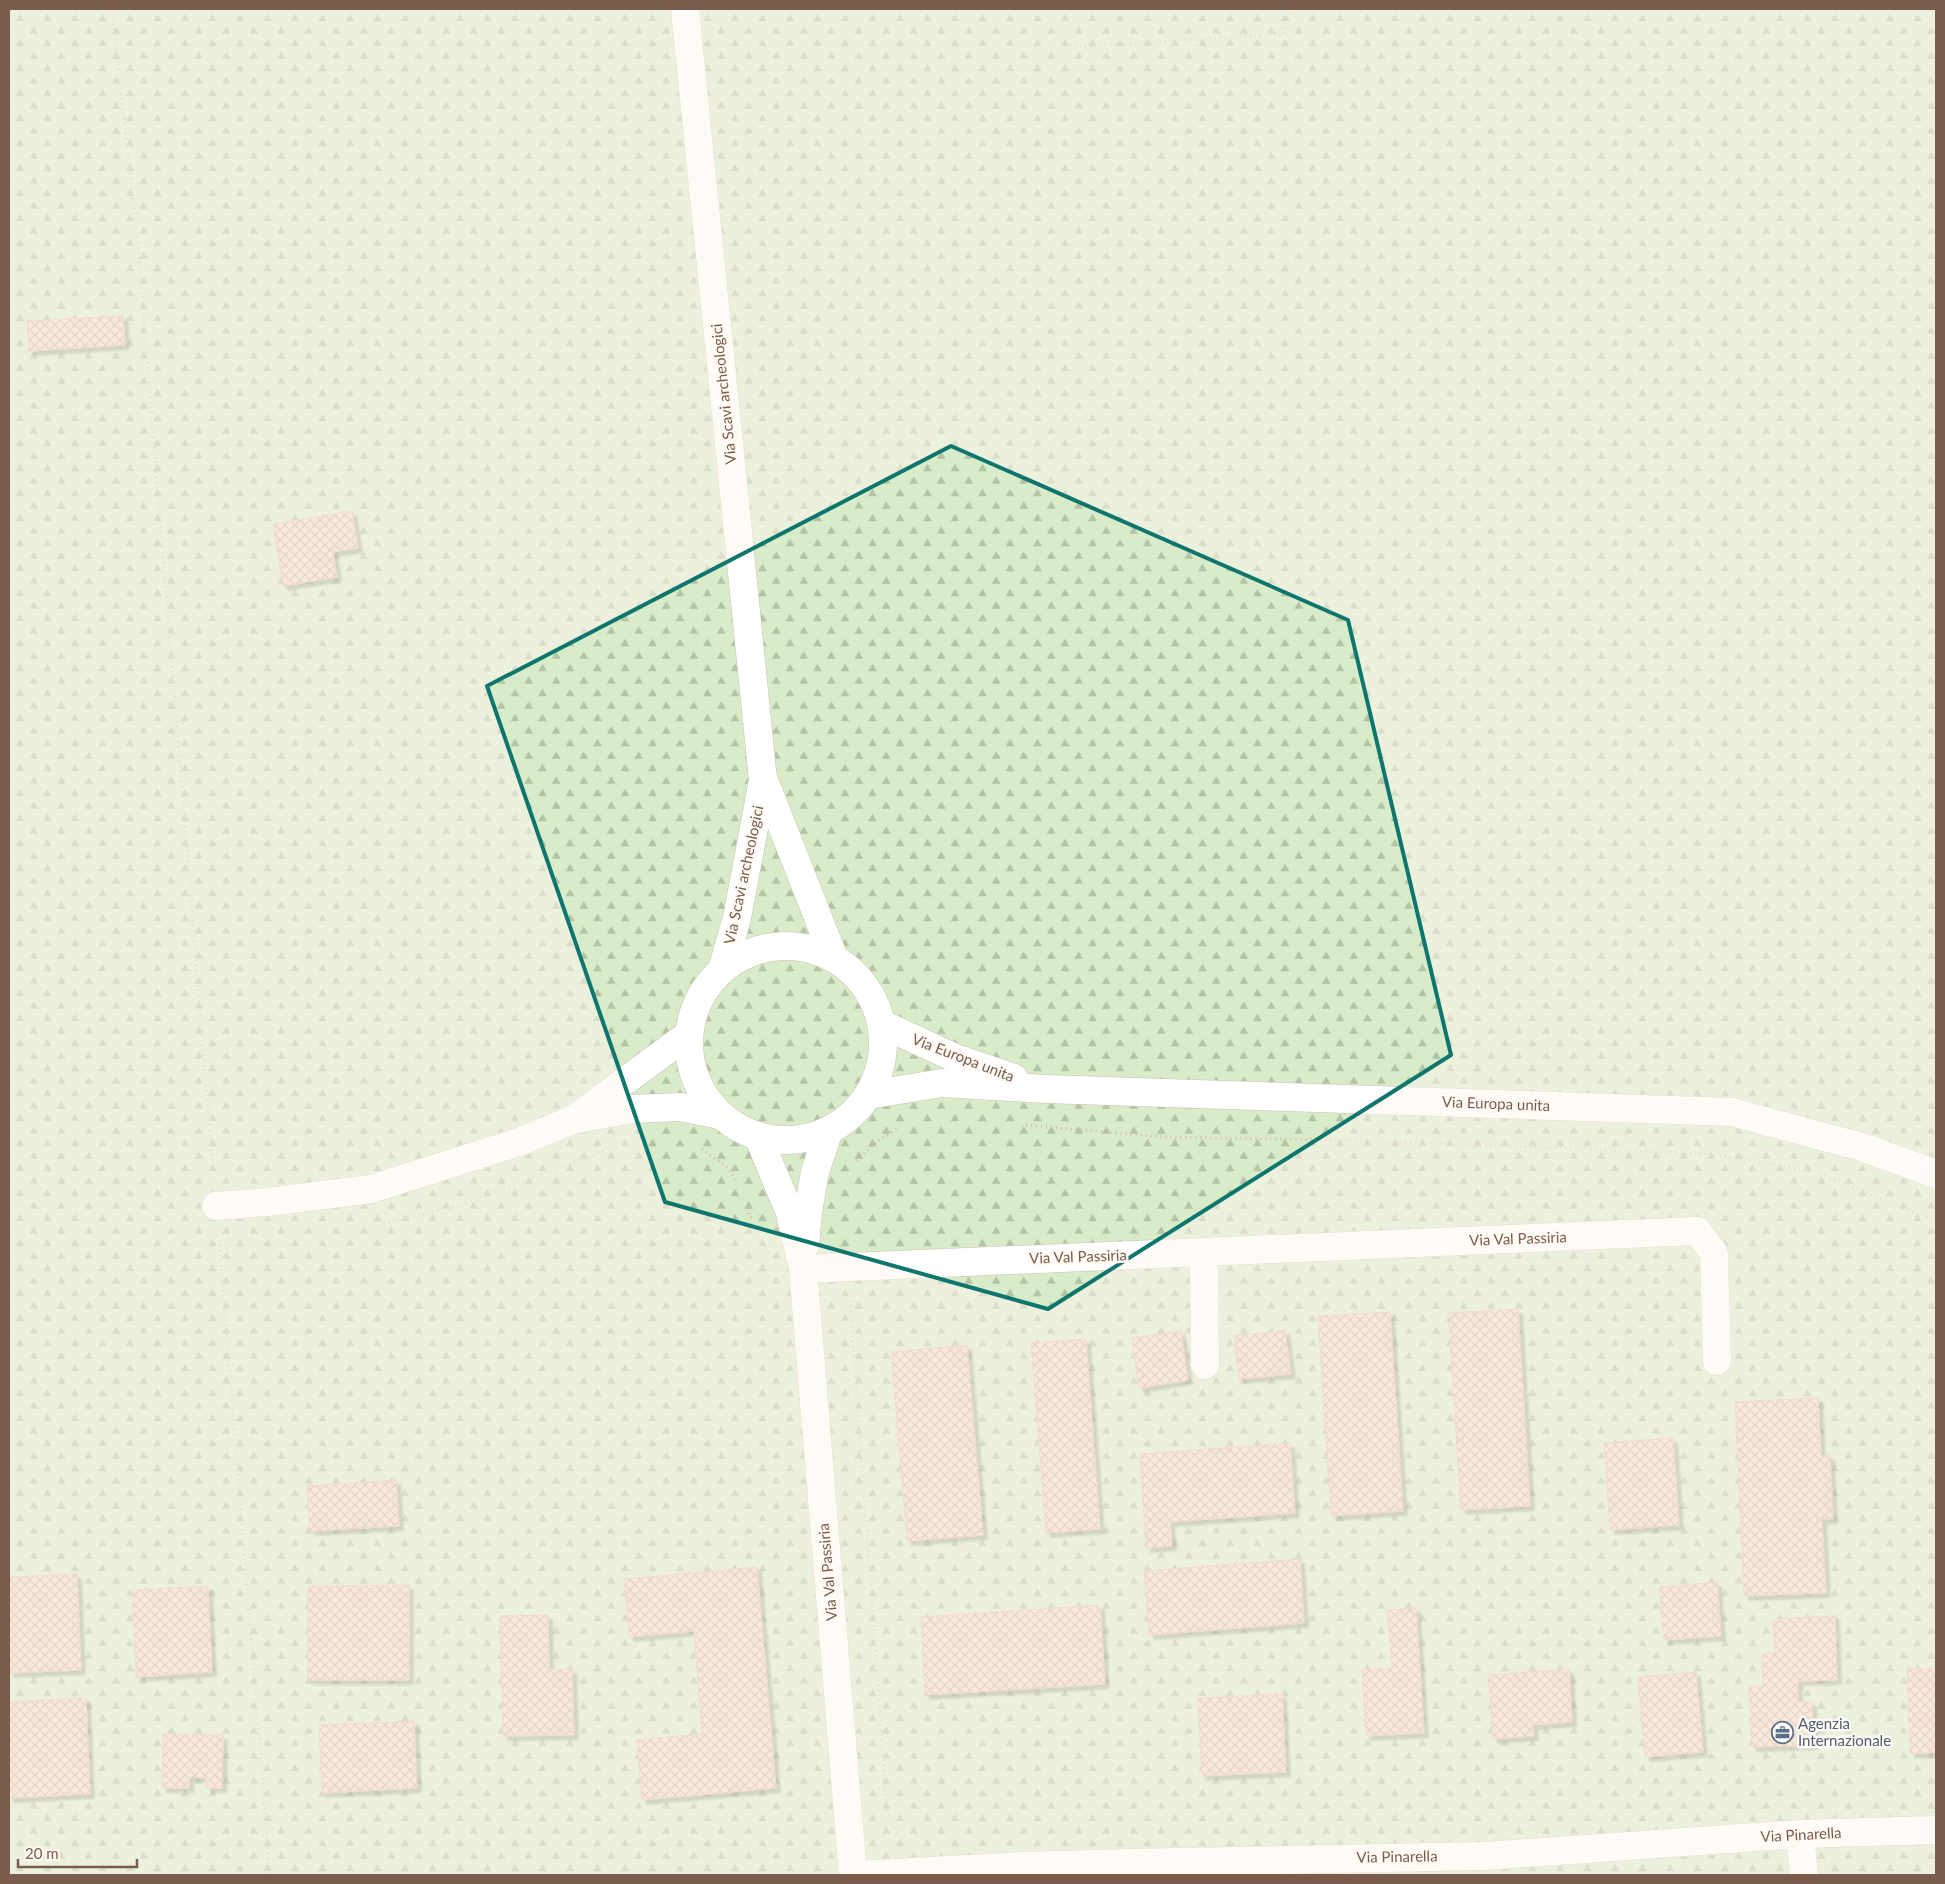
<svg xmlns="http://www.w3.org/2000/svg" width="1945" height="1884" viewBox="0 0 1945 1884" font-family="Lato,sans-serif">
<defs>
<pattern id="forest-firs" width="22" height="20" patternUnits="userSpaceOnUse" patternTransform="scale(1.25)"><rect width="22" height="20" fill="#d8ecc9"/><path d="M5 1l3.5 6h-7zM16 11l3.5 6h-7z" fill="#b4c2a5"/></pattern>
<pattern id="building-cross-hatch" width="8" height="8" patternUnits="userSpaceOnUse" patternTransform="scale(1.25)"><rect width="8" height="8" fill="#f3d5c3"/><path d="M0 0l8 8M0 8l8-8" fill="none" stroke="#cab0a1"/></pattern>
<filter id="shadow"><feDropShadow dx="4.5" dy="4.5" stdDeviation="1" flood-color="#0004"/></filter>
</defs>
<rect width="100%" height="100%" fill="#fdf6ec"/>
<rect fill="url(#forest-firs)" x="9" y="9" width="1927" height="1866"/>
<g fill="url(#building-cross-hatch)" stroke="#e6bba3" filter="url(#shadow)">
<path d="M123 316 125 345 29 351 27 321Z"/>
<path d="M352 511 358 548 333 552 337 577 283 586 273 524Z"/>
<path d="M1518 1309 1530 1506 1461 1510 1448 1313Z"/>
<path d="M1390 1312 1403 1511 1331 1516 1318 1316Z"/>
<path d="M1285 1330 1291 1374 1239 1379 1234 1336Z"/>
<path d="M1181 1331 1188 1380 1139 1388 1132 1338Z"/>
<path d="M1086 1339 1100 1529 1046 1533 1031 1343Z"/>
<path d="M967 1345 983 1535 907 1541 891 1352Z"/>
<path d="M1818 1398 1821 1456 1830 1455 1833 1519H1822L1826 1593 1744 1596 1735 1402Z"/>
<path d="M1673 1438 1679 1525 1610 1530 1604 1443Z"/>
<path d="M1290 1443 1295 1513 1170 1522 1172 1546 1146 1548 1140 1454Z"/>
<path d="M396 1480 399 1526 310 1531 307 1486Z"/>
<path d="M1300 1559 1304 1623 1149 1635 1144 1571Z"/>
<path d="M757 1567 776 1788 642 1800 637 1740 702 1734 694 1631 629 1637 624 1579Z"/>
<path d="M77 1574 81 1670 9 1673V1577Z"/>
<path d="M1717 1582 1721 1636 1664 1640 1659 1587Z"/>
<path d="M409 1585V1680H308V1586Z"/>
<path d="M208 1586 212 1672 136 1677 132 1590Z"/>
<path d="M1100 1605 1105 1684 925 1695 921 1617Z"/>
<path d="M1416 1608 1424 1733 1366 1736 1362 1670 1392 1668 1387 1610Z"/>
<path d="M548 1615 549 1669H572L574 1735 503 1736 500 1616Z"/>
<path d="M1835 1616 1837 1680 1798 1681V1702H1812L1814 1745 1752 1747 1749 1687 1763 1686 1762 1654 1775 1653 1773 1619Z"/>
<path d="M1936 1668V1752L1910 1754 1907 1669Z"/>
<path d="M1569 1669 1572 1722 1533 1725 1534 1736 1493 1739 1488 1675Z"/>
<path d="M1696 1672 1703 1752 1645 1757 1638 1677Z"/>
<path d="M1282 1694 1286 1772 1202 1776 1198 1698Z"/>
<path d="M86 1698 90 1794 9 1798V1702Z"/>
<path d="M414 1721 417 1788 322 1793 319 1725Z"/>
<path d="M163 1734 223 1735 222 1788H206V1778L189 1777V1788H162Z"/>
</g>
<g fill="none" stroke-linecap="round" stroke-linejoin="round">
<defs>
<g id="minor">
<path d="M685 9 763 780 737 918 722 970"/>
<path d="M764 780 834 958"/>
<circle cx="786" cy="1043" r="97"/>
<path d="M882 1024 955 1058 1014 1078"/>
<path d="M689 1034 572 1120 632 1109 680 1107 720 1115"/>
<path d="M868 1095 942 1083 1046 1089 1732 1112 1862 1147 1936 1174"/>
<path d="M758 1136 790 1213 803 1269 853 1875"/>
<path d="M216 1206 268 1202 371 1189 522 1141 572 1120"/>
<path d="M805 1245 808 1212 815 1172 829 1130"/>
<path d="M1204 1252 1205 1365"/>
<path d="M803 1269 1697 1231 1714 1253 1717 1361"/>
<path d="M1800 1834 1804 1875"/>
<path d="M857 1875 1021 1866 1128 1863 1484 1856 1800 1834 1936 1830"/>
</g>
</defs>
<use href="#minor" stroke="#d1beb0" stroke-width="29"/>
<g stroke="#d9b8a5" stroke-width="3" stroke-dasharray="1 4" stroke-linecap="butt">
<path d="M112 9 138 248 213 1171"/>
<path d="M1075 47 1284 34 1292 9"/>
<path d="M1026 1125 1163 1137 1336 1140 1714 1154 1807 1171"/>
<path d="M702 1149 728 1168 737 1181"/>
<path d="M857 1161 877 1141 900 1127"/>
<path d="M1820 1174 1936 1221"/>
<path d="M748 1208 750 1217H754"/>
<path d="M384 1224 461 1205 605 1151"/>
<path d="M219 1240 270 1875"/>
<path d="M850 1301 887 1811 896 1832 901 1836"/>
</g>
<use href="#minor" stroke="#fff" stroke-width="28"/>
</g>
<path d="M0 0H1945V1884H0ZM951 446 1348 620 1451 1055 1048 1309 665 1202 487 686Z" fill="#fdf6ec" fill-opacity=".55" fill-rule="evenodd"/>
<path fill="none" stroke="#0f766e" stroke-width="4" stroke-linejoin="round" d="M951 446 1348 620 1451 1055 1048 1309 665 1202 487 686Z"/>
<defs>
<symbol id="office-ring" viewBox="-11 -11 22 22"><circle r="9.5" fill="#fffaf3" stroke="#5c6f8a" stroke-width="1.5"/><path d="M-6-3h4V-5.5h4V-3h4V5H-6ZM-1-4.5V-3h2v-1.5ZM-6 0V1H6V0Z" fill="#5c6f8a"/></symbol>
</defs>
<g fill-rule="evenodd">
<use href="#office-ring" x="1770" y="1720" width="25" height="25"/>
</g>
<g text-anchor="middle" stroke-width="5" stroke-linejoin="round" paint-order="stroke">
<g font-size="15" fill="#7a5c4d" stroke="#fffaf3">
<text transform="translate(724 394) rotate(-96)" y="5">Via Scavi archeologici</text>
<text transform="translate(744 875) rotate(-78)" y="5">Via Scavi archeologici</text>
<text transform="translate(963 1058) rotate(21)" y="5">Via Europa unita</text>
<text transform="translate(1496 1104) rotate(2)" y="5">Via Europa unita</text>
<text transform="translate(1518 1239) rotate(-2)" y="5">Via Val Passiria</text>
<text transform="translate(1078 1257) rotate(-2)" y="5">Via Val Passiria</text>
<text transform="translate(828 1572) rotate(-95)" y="5">Via Val Passiria</text>
<text transform="translate(1801 1835) rotate(-3)" y="5">Via Pinarella</text>
<text transform="translate(1397 1857) rotate(-1)" y="5">Via Pinarella</text>
</g>
<g font-size="15" fill="#4e5e75" stroke="#fffaf3" text-anchor="start">
<text x="1798" y="1729">Agenzia<tspan x="1798" dy="17">Internazionale</tspan></text>
</g>
</g>
<rect width="1945" height="1884" fill="none" stroke="#7a5c4d" stroke-width="20"/>
<path d="M18 1859v8h119v-8" fill="none" stroke="#7a5c4d" stroke-width="2.5"/>
<text x="25" y="1859" font-size="15" fill="#7a5c4d" stroke="#fffaf3" stroke-width="4" paint-order="stroke">20 m</text>
</svg>
